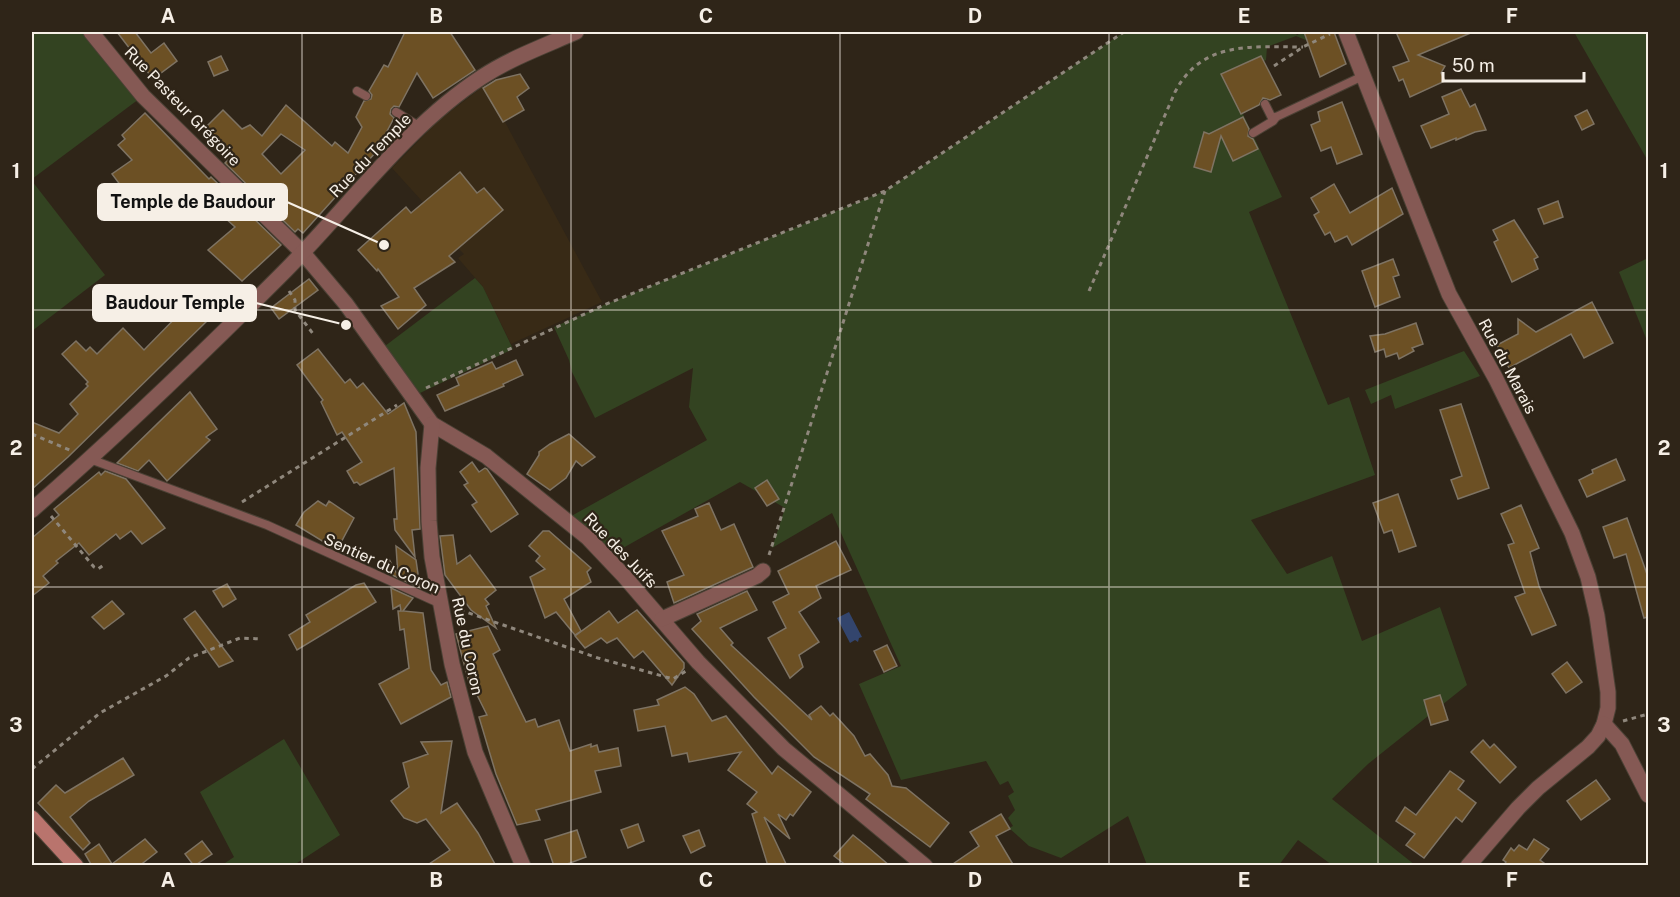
<svg xmlns="http://www.w3.org/2000/svg" width="1680" height="897" viewBox="0 0 1680 897" font-family="'Public Sans',sans-serif">
<rect width="100%" height="100%" fill="#2f2518"/>
<path fill="#382a16" d="M485 85 602 302 511 344 483 287 458 258 464 254 456 246 460 243 392 168 438 121Z"/>
<g fill="#334321">
<path d="M32 32H91L143 96 32 179Z"/>
<path d="M1124 32H1294L1297 35 1303 32H1326L1308 41 1296 36 1267 47 1266 60 1227 80 1282 197 1249 212 1328 405 1349 397 1375 475 1251 520 1287 574 1332 556 1362 641 1440 607 1467 685 1368 764 1332 799 1415 865H1332L1298 840 1279 865H1147L1128 816 1061 858 1029 846 1009 828 1013 826 1008 818 1015 810 1008 796 1014 792 1008 781 1000 785 986 761 901 780 859 684 901 666 832 513 772 548 785 508 740 482 607 557 566 519 707 440 689 407 693 368 595 418 572 372 569 360 554 327 604 305 885 191Z"/>
<path d="M1574 32H1648V161Z"/>
<path d="M32 181 105 275 32 331Z"/>
<path d="M1648 258V343L1619 272Z"/>
<path d="M475 278 483 287 513 349 420 393 385 346Z"/>
<path d="M1464 351 1480 376 1395 409 1391 395 1371 404 1365 390Z"/>
<path d="M284 739 340 835 294 865H222L234 857 200 792Z"/>
</g>
<path fill="#33456d" d="M849 612 862 637 859 638 858 642 855 640 850 643 837 618Z"/>
<g fill="#6c5024" stroke="#7e7363" stroke-width="1.5" fill-rule="evenodd">
<path d="M117 32H135L151 53 164 43 177 61 153 79Z"/>
<path d="M405 32H450L475 70 433 98 417 73 399 107 394 106 391 109 390 114 394 118 376 152 303 233 298 229 295 232 225 163 233 155 205 128 223 110 242 129 250 125 262 136 286 105 332 146 335 142 348 153 362 127 356 117 364 101 371 99 372 95 369 91 384 65 388 67ZM281 134 305 150 281 174 262 154Z"/>
<path d="M1304 32H1334L1346 64 1320 77Z"/>
<path d="M1396 32H1473L1418 55 1445 66 1441 73 1445 81 1410 97 1403 79 1399 81 1393 67 1409 61Z"/>
<path d="M221 56 228 70 214 76 208 62Z"/>
<path d="M1261 56 1281 95 1270 100 1263 98 1259 105 1241 114 1221 74Z"/>
<path d="M520 74 529 88 517 97 524 110 503 122 483 88 496 80Z"/>
<path d="M1461 89 1470 107 1475 104 1486 130 1475 132 1456 140V138L1431 148 1421 126 1449 114 1442 97Z"/>
<path d="M1342 102 1362 154 1337 164 1331 147 1321 151 1311 125 1320 121 1318 112Z"/>
<path d="M1587 110 1594 124 1582 130 1575 116Z"/>
<path d="M145 113 209 179 211 177 281 245 242 281 208 250 235 227 201 196 182 213 163 192 145 208 129 186 124 190 112 174 132 160 118 145 125 139 122 135Z"/>
<path d="M1243 117 1249 129 1248 136 1253 139 1258 149 1233 161 1221 136 1211 172 1194 167 1204 132 1209 134Z"/>
<path d="M460 172 477 193 484 188 503 210 449 256 455 262 414 288 426 305 398 329 381 306 399 297 378 269 377 271 358 250 406 207 411 213Z"/>
<path d="M1334 184 1350 213 1392 188 1403 214 1352 245 1347 236 1335 242 1330 232 1325 235 1314 215 1319 212 1311 198Z"/>
<path d="M1558 201 1563 217 1544 224 1538 209Z"/>
<path d="M1514 220 1538 257 1534 259 1538 269 1512 282 1494 242 1498 240 1493 230Z"/>
<path d="M1393 259 1399 275 1393 277 1400 297 1375 307 1362 271Z"/>
<path d="M309 279 318 290 279 319 271 308Z"/>
<path d="M191 302 208 320 68 457 32 489V422L59 433 78 414 70 404 88 386 86 384 88 382 62 354 76 341 86 351 90 347 97 354 123 328 144 350Z"/>
<path d="M1592 302 1613 343 1584 358 1571 334 1509 368 1497 345 1518 334V319L1536 332Z"/>
<path d="M1416 323 1423 344 1412 348 1414 351 1399 359 1397 353 1386 357 1384 349 1375 352 1370 336 1385 334Z"/>
<path d="M318 349 345 383 350 379 357 388 363 383 388 414 404 403 416 432 420 529 412 530 415 557 395 530 394 519H397L394 468 360 485 357 482 354 483 347 471 362 462 342 432 337 435 321 402 323 400 297 365Z"/>
<path d="M516 360 523 375 503 384 504 386 445 411 437 395 459 385 456 378 492 362 496 369Z"/>
<path d="M190 392 217 429 206 437 210 440 167 481 149 460 138 471 117 463Z"/>
<path d="M1461 404 1489 488 1458 499 1451 480 1462 476 1440 410Z"/>
<path d="M569 434 595 457 582 466 576 461 566 478 550 490 527 474 539 455V452L550 444Z"/>
<path d="M1616 459 1625 480 1587 497 1579 480 1593 473 1592 470Z"/>
<path d="M472 462 479 472 485 468 487 469 518 514 491 532 472 505 477 502 464 485 468 483 460 472Z"/>
<path d="M105 471 126 479 165 528 142 544 131 531 120 539 116 534 89 555 79 543 56 561 58 563 43 576 49 583 32 596V538L59 515 54 509 99 472 101 475Z"/>
<path d="M767 480 779 499 767 506 755 488Z"/>
<path d="M1398 494 1416 546 1399 552 1392 530 1384 533 1373 503Z"/>
<path d="M318 501 326 506 329 501 354 518 337 550 296 525 304 512Z"/>
<path d="M709 503 721 530 734 524 753 567 674 603 667 582 684 575 662 531 698 516 695 509Z"/>
<path d="M1521 505 1539 548 1530 552 1539 586 1556 625 1532 635 1515 597 1525 593 1508 545 1514 543 1501 514Z"/>
<path d="M1627 518 1648 577V617L1644 618 1626 554 1614 558 1603 527Z"/>
<path d="M543 531H549L591 568 587 572 591 582 564 599 581 631 575 635 556 612 545 618 530 577 545 569 536 561 540 556 529 546Z"/>
<path d="M453 535 457 564 470 555 496 590 485 599 489 604 486 606 496 628 471 610 445 575 440 536Z"/>
<path d="M836 541 851 570 816 586 821 598 799 612 819 642 799 655 803 667 790 678 768 638 786 628 773 602 789 594 778 571Z"/>
<path d="M396 546 416 560 420 588 390 574 389 559 398 576Z"/>
<path d="M364 583 376 602 297 650 289 635 310 622 306 615 356 585Z"/>
<path d="M227 584 236 599 223 607 213 591Z"/>
<path d="M391 588 413 598 403 611 423 613 431 670 441 685 447 682 451 697 401 724 379 684 409 668 404 629 400 630 398 611H401L400 605 393 609Z"/>
<path d="M747 591 757 610 720 628 733 643 731 645 812 720 809 715 821 706 830 716 833 713 854 736 865 756 870 754 888 775 892 786 906 788 949 823 930 847 866 799 870 794 814 757 754 697 692 629 701 621 697 614Z"/>
<path d="M112 601 124 614 104 629 92 617Z"/>
<path d="M637 610 684 663V668L672 685 643 651 634 658 617 638 607 643 601 638 585 648 575 636 609 611 618 623Z"/>
<path d="M195 611 233 661 219 667 184 619Z"/>
<path d="M488 626 500 650 493 654 526 722 535 719 538 727 559 720 570 751 591 744V747L597 745 599 752 618 748 621 766 595 771 601 792 536 810 540 820 517 825 496 774 479 717 487 715 472 685 470 686 456 634Z"/>
<path d="M887 645 897 666 884 672 874 651Z"/>
<path d="M1567 662 1582 682 1566 693 1552 674Z"/>
<path d="M685 687 694 694 712 721 726 716 772 774 778 766 811 792 793 816 790 814 786 820 778 814 790 839 764 817 787 866H768L752 814 757 812 747 804 757 792 728 770 741 752 689 762 687 753 672 756 665 726 638 731 634 710 659 705 657 700Z"/>
<path d="M1440 695 1448 720 1431 725 1424 700Z"/>
<path d="M1483 740 1490 748 1494 744 1516 767 1500 783 1471 752Z"/>
<path d="M452 741 441 813 457 803 478 833 496 866H426L450 850 426 819 417 823 404 818 391 801 409 787 403 763 428 754 421 742Z"/>
<path d="M123 758 134 775 89 801 70 817 90 843 83 850 38 803 56 785 65 793Z"/>
<path d="M1450 771 1464 781 1458 789 1476 803 1462 822 1456 817 1424 858 1406 845 1415 834 1396 821 1405 807 1416 815Z"/>
<path d="M1596 780 1610 799 1581 820 1567 801Z"/>
<path d="M1001 814 1010 829 996 836 1014 866H950L979 846 970 832Z"/>
<path d="M638 824 644 841 628 848 621 830Z"/>
<path d="M577 830 586 857 562 866H554L545 840Z"/>
<path d="M699 830 705 846 691 853 683 836Z"/>
<path d="M853 835 869 848 890 866H847L834 856Z"/>
<path d="M145 839 157 852 139 866H92L85 854 99 844 112 864Z"/>
<path d="M1534 839 1549 849 1540 860 1548 866H1503L1506 862 1503 860 1511 848 1514 851 1519 845 1527 850Z"/>
<path d="M202 841 212 854 194 866 185 854Z"/>
</g>
<g fill="none" stroke-linecap="round" stroke-linejoin="round">
<defs>
<g id="service">
<path d="M357 91 366 96"/>
<path d="M1265 104 1272 118 1276 117 1363 76"/>
<path d="M396 112 420 127"/>
<path d="M1253 133 1273 121 1276 117"/>
<path d="M90 459 267 525 441 604"/>
</g>
<g id="minor">
<path d="M91 32 143 96 303 253 346 304 432 424 486 456 588 538 624 576 698 662 784 749 925 866"/>
<path d="M1346 32 1449 294 1496 379 1572 533 1588 577 1597 616 1608 692V708L1604 724 1598 736 1588 747 1538 788 1518 808 1468 866"/>
<path d="M432 424 428 468 429 521 432 557 452 664 475 752 523 866"/>
<path d="M32 510C117 436 199 357 279 277 345 212 405 127 482 77 511 58 544 46 576 32"/>
<path d="M662 619 757 576 763 571"/>
<path d="M1604 724 1622 744 1648 795"/>
</g>
<path id="secondary" d="M32 818 76 866"/>
</defs>
<use href="#service" stroke="#4b4135" stroke-width="10"/>
<use href="#minor" stroke="#4b4135" stroke-width="17"/>
<use href="#secondary" stroke="#4b4135" stroke-width="17"/>
<g stroke="#8f877c" stroke-width="3" stroke-dasharray="4.5 4.5" stroke-linecap="butt">
<path d="M1274 66 1303 47 1330 34"/>
<path d="M289 291 295 300V310L314 335"/>
<path d="M1089 291 1175 92C1202 40 1253 47 1303 47"/>
<path d="M426 388 604 305 885 191 1124 32"/>
<path d="M32 434 72 451"/>
<path d="M242 502 397 405"/>
<path d="M51 516 94 567 98 569 105 564"/>
<path d="M769 555 885 191"/>
<path d="M460 610 598 658 673 679 686 671"/>
<path d="M1623 721 1648 714"/>
<path d="M32 769 100 713 166 676 189 658 240 638 262 639"/>
</g>
<use href="#service" stroke="#855954" stroke-width="8"/>
<use href="#minor" stroke="#855954" stroke-width="15"/>
<use href="#secondary" stroke="#b9746d" stroke-width="15"/>
</g>
<path fill="none" stroke="#f6efe6" stroke-width="1.5" stroke-opacity="0.55" d="M302 32V866M571 32V866M840 32V866M1109 32V866M1378 32V866M32 310H1648M32 587H1648"/>
<g text-anchor="middle" stroke-width="4.5" stroke-linejoin="round" paint-order="stroke">
<g font-size="16" fill="#f6efe6" stroke="#2f2518">
<text transform="translate(183 106) rotate(46)" y="6">Rue Pasteur Grégoire</text>
<text transform="translate(370 155) rotate(-46)" y="6">Rue du Temple</text>
<text transform="translate(1508 366) rotate(62)" y="6">Rue du Marais</text>
<text transform="translate(621 550) rotate(46)" y="6">Rue des Juifs</text>
<text transform="translate(382 563) rotate(24)" y="6">Sentier du Coron</text>
<text transform="translate(468 646) rotate(78)" y="6">Rue du Coron</text>
</g>
</g>
<path fill="none" stroke="#f6efe6" stroke-width="2" d="M384 245L287 202M346 325L256 303"/>
<g fill="#f6efe6" stroke="#2f2518" stroke-width="2">
<circle cx="384" cy="245" r="6"/>
<circle cx="346" cy="325" r="6"/>
</g>
<g fill="#f6efe6" stroke="#f6efe6" stroke-width="2">
<rect x="98" y="184" width="189" height="36" rx="6"/>
<rect x="93" y="285" width="163" height="36" rx="6"/>
</g>
<g font-size="18" text-anchor="middle" font-weight="bold" fill="#111">
<text x="193" y="208">Temple de Baudour</text>
<text x="175" y="309">Baudour Temple</text>
</g>
<rect width="1680" height="897" fill="none" stroke="#2f2518" stroke-width="66"/>
<path d="M1443 72v9h141v-9" fill="none" stroke="#f6efe6" stroke-width="3"/>
<text x="1452" y="72" font-size="18" fill="#f6efe6" stroke="#2f2518" stroke-width="4.5" paint-order="stroke">50 m</text>
<rect x="33" y="33" width="1614" height="831" fill="none" stroke="#f6efe6" stroke-width="2"/>
<g font-size="20" text-anchor="middle" font-weight="bold" fill="#f6efe6">
<text x="168" y="23">A</text>
<text x="436" y="23">B</text>
<text x="706" y="23">C</text>
<text x="975" y="23">D</text>
<text x="1244" y="23">E</text>
<text x="1512" y="23">F</text>
<text x="16" y="178">1</text>
<text x="1664" y="178">1</text>
<text x="16" y="455">2</text>
<text x="1664" y="455">2</text>
<text x="16" y="732">3</text>
<text x="1664" y="732">3</text>
<text x="168" y="887">A</text>
<text x="436" y="887">B</text>
<text x="706" y="887">C</text>
<text x="975" y="887">D</text>
<text x="1244" y="887">E</text>
<text x="1512" y="887">F</text>
</g>
</svg>
